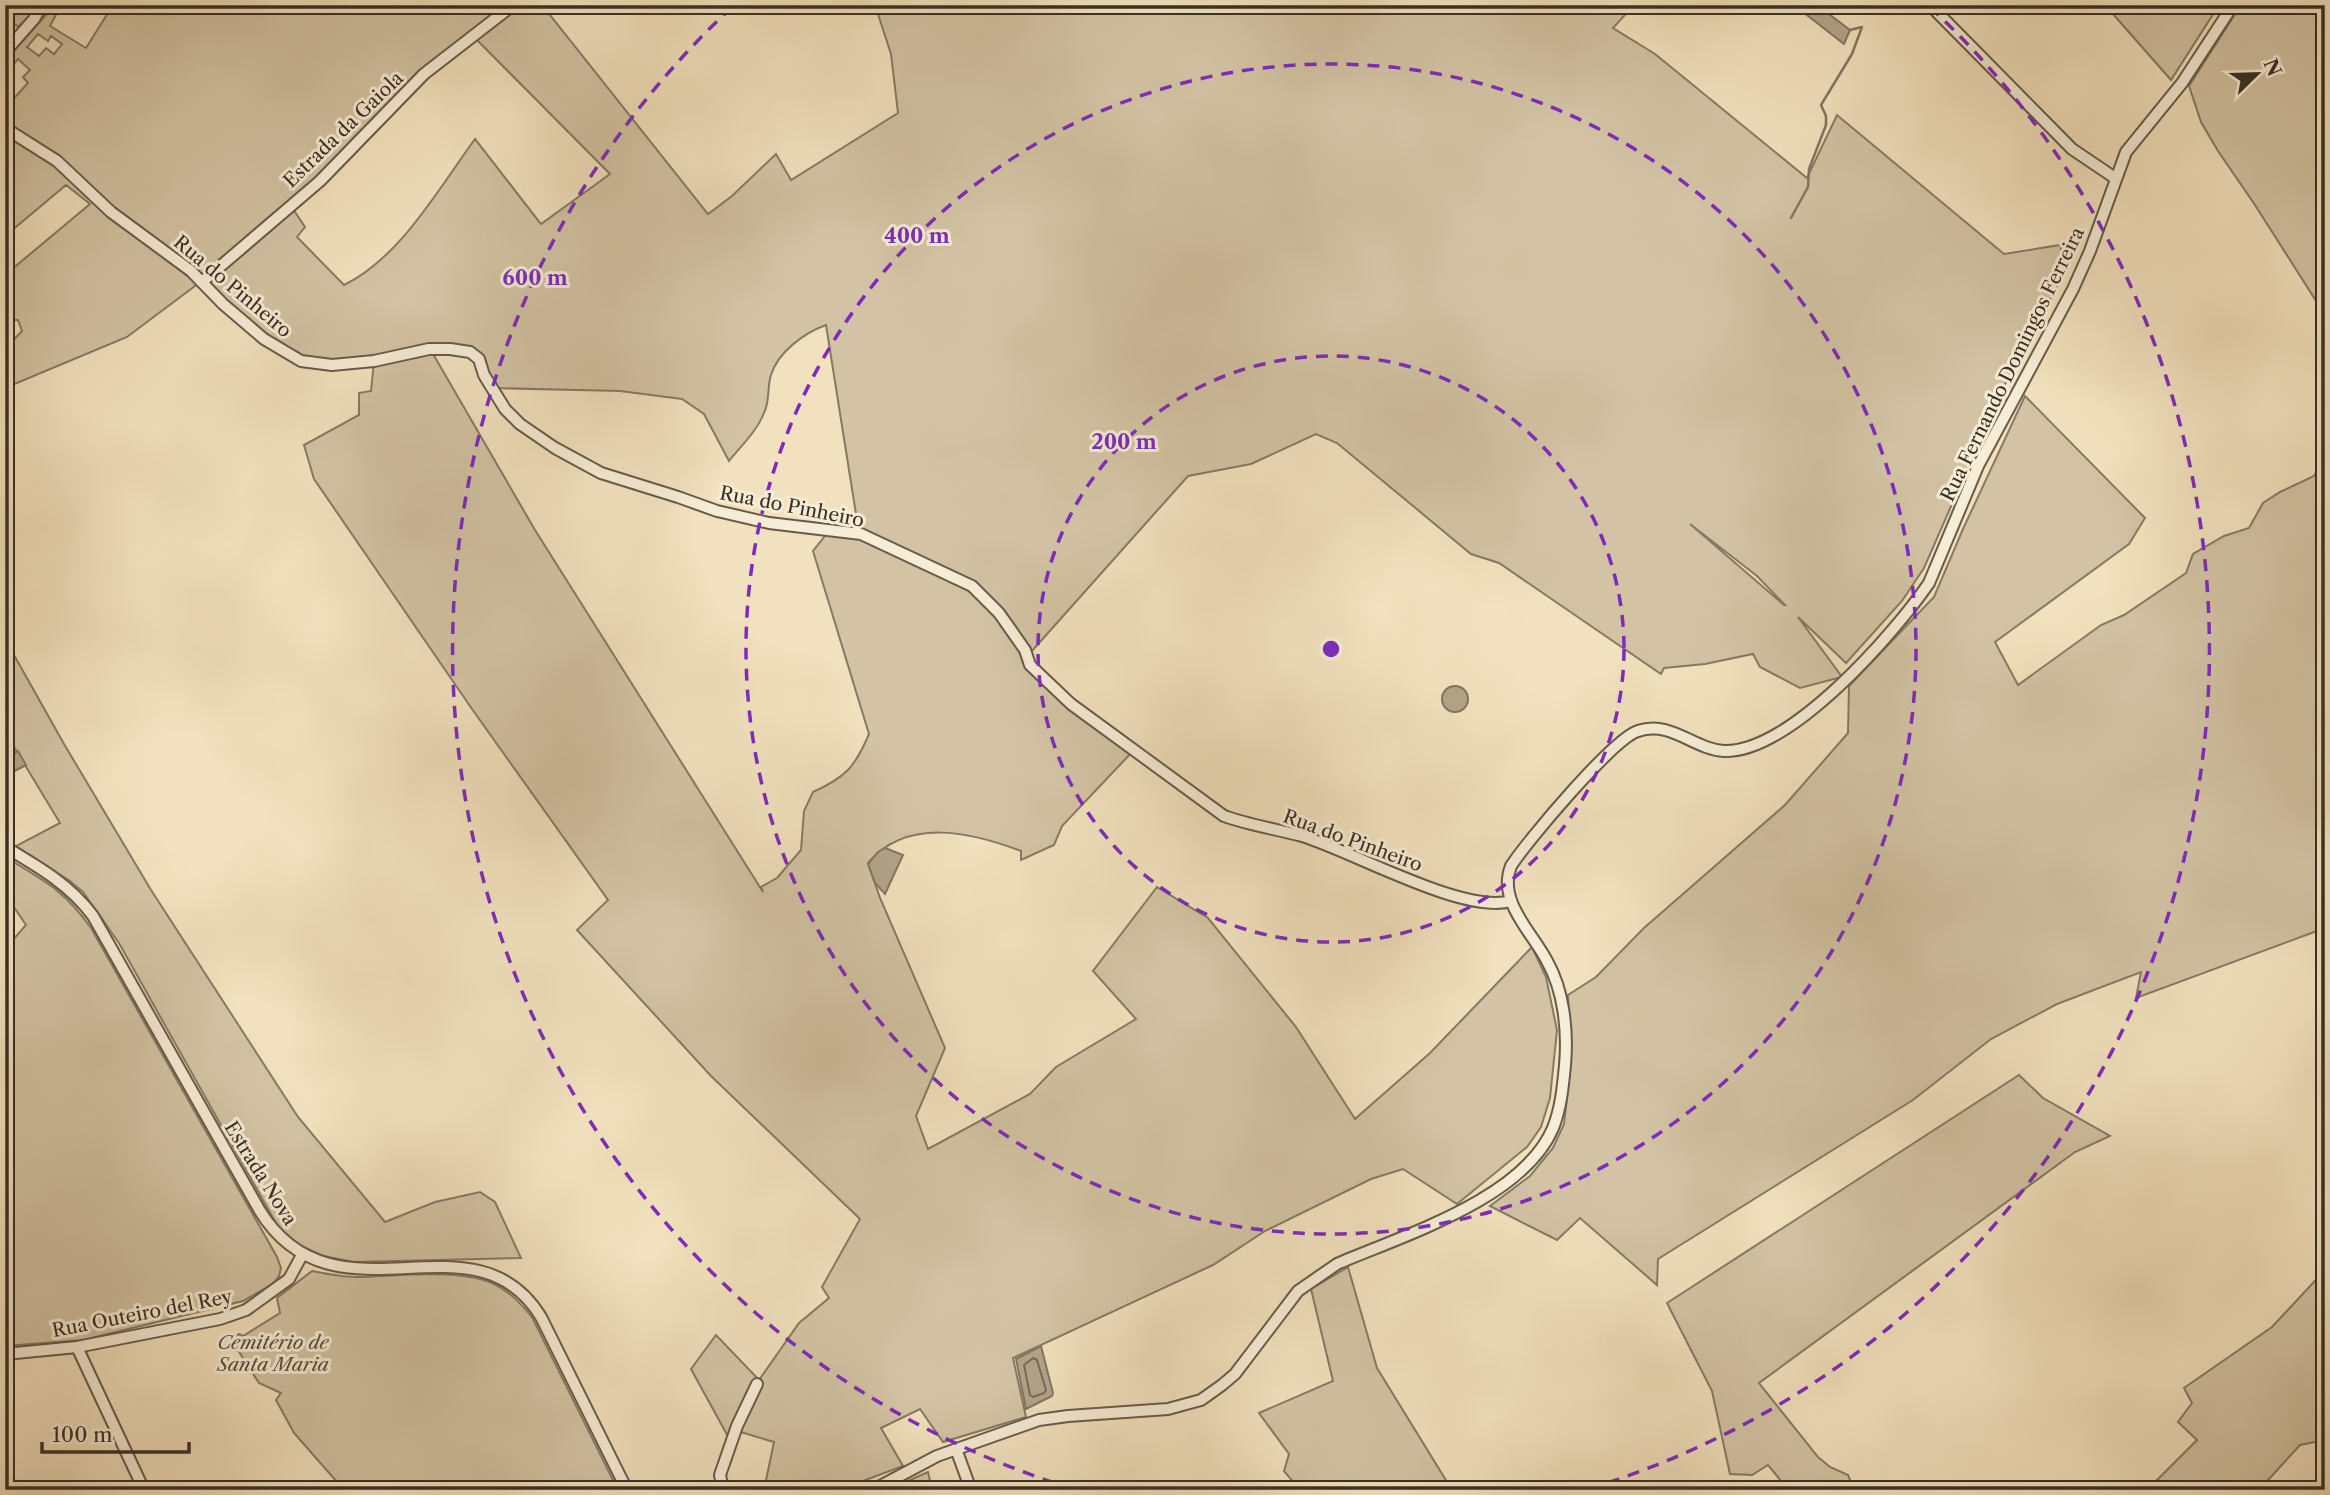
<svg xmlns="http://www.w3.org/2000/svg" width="2330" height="1495" viewBox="0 0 2330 1495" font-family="'Libre Caslon Text',serif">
<rect width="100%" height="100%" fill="#f2e1be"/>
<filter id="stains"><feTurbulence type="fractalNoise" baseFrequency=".00286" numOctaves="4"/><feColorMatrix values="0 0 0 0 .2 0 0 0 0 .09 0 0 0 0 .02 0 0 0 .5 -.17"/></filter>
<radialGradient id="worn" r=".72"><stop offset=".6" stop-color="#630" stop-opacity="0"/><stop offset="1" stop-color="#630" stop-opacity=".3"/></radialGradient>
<g fill="#d3c3a4" stroke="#867a64" stroke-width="2" fill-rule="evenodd">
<path d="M5 5H25L33 13 18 27 5 15Z"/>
<path d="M113 5H542L708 214 732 196 776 154 791 180 898 113 891 54 875 5H1634L1613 28 1655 54 1807 178 1837 115 2004 254 2060 245 2066 269 2002 390 1924 568 1902 601 1846 663 1798 617 1842 677 1800 688 1760 667 1753 654 1705 664 1664 668 1661 674 1499 563 1471 554 1337 443 1316 434 1251 464 1188 476 1023 661 1134 750 1062 826 1054 845 1021 860V851C971 832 907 817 868 863L880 898 945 1048 916 1116 928 1149 1030 1094 1056 1067 1136 1019 1093 971 1157 887 1208 918 1296 1027 1355 1119 1430 1053 1532 947 1546 977 1557 1030 1550 1098 1541 1127 1527 1147 1457 1204 1403 1169 1371 1179 1265 1231 1213 1265 1013 1358 1026 1417 943 1442 920 1409 881 1428 903 1466 839 1490H764L774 1442 737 1431 731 1442 691 1369 716 1335 759 1380 799 1323 829 1298 822 1287 860 1219 711 1076 577 930 608 900 472 709 314 479 304 445 359 415V393L371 391 374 361 332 365 285 352 203 280 127 337 5 388V349L22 331 18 320H5V275L90 204 66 185 5 236V108L28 83 23 77 30 70 18 59 6 73 5 61 54 6 59 9 50 26 86 48ZM38 34 48 41 51 36 62 44 54 54 46 48 39 56 27 47ZM476 39 610 174 541 224 475 139C439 188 400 258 344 285L297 237 305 227 291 206 429 74ZM826 325 856 514 829 531 813 551 869 734C855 767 846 777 813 792L804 811 801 850 777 878 761 887 763 892 535 530 429 347 479 359 492 388 620 391 682 399 704 414 729 461C741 446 757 431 764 413 770 401 767 387 771 375 778 352 804 333 826 325ZM1690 524 1757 576 1785 605H1784Z"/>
<path d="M2105 5H2219L2171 80Z"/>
<path d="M2241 5H2325V315L2255 205 2218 151 2201 122 2189 86Z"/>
<path d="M2325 384V928L2136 998 2141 972 2057 1004 1991 1039 1913 1100 1658 1259 1657 1285 1580 1218 1557 1240 1490 1206 1530 1176 1553 1148 1564 1124 1571 1063 1568 995 1596 977 1644 928 1785 805 1848 733 1849 686 1934 597 1963 529 2025 396 2145 518 2129 544 1995 642 2018 685 2101 625 2124 615 2186 573 2193 554 2224 536 2249 528 2263 503 2280 492 2314 476 2321 464 2317 422 2320 388Z"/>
<path d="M5 639 64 744 151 890 298 1117 385 1222 435 1202 480 1192 495 1202 521 1258 354 1262 323 1256 297 1244 278 1227 119 943 83 892 70 881 16 846 60 823 5 732Z"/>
<path d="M5 857C45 881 64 890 91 928L277 1257 281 1268 279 1276 273 1284 243 1301 83 1340 5 1346V949L26 925 5 894Z"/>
<path d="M2019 1075 2043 1098 2110 1136 2075 1152 1759 1383 1818 1457 1830 1467 1848 1475 1854 1490H1784L1786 1487 1768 1465 1752 1475 1730 1474 1712 1391 1667 1303Z"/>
<path d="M1348 1267 1377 1368 1452 1490H1300L1284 1471 1289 1454 1259 1413 1333 1381 1311 1289Z"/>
<path d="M2325 1270V1440L2300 1445 2259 1490H2147L2197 1440 2178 1422 2192 1403 2184 1388 2272 1327Z"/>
<path d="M312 1271C327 1274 341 1277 355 1277 394 1277 461 1267 496 1285 511 1293 521 1304 532 1317L618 1490H344L294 1433 276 1400 281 1393 259 1383 232 1341 239 1334 243 1336 280 1313 277 1298Z"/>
<path d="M928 1472 932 1490H903L901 1484Z"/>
</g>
<g fill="#b3a58a" stroke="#827662" stroke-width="2">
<path d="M1794 5H1817L1850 30 1844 44Z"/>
<circle cx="1455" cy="699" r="13"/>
<path d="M18 751 26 765 5 776V758Z"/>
<path d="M885 848 903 855 885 894 875 883 868 864 878 852Z"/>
<path d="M1041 1346 1053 1393 1052 1396 1026 1409 1016 1359Z"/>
</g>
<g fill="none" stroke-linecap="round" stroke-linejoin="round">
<path stroke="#766a58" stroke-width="2" d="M1033 1358 1037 1360 1046 1390 1044 1393 1033 1397 1030 1395 1024 1365Z"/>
<path stroke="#827662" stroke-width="2.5" d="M1791 218 1808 187 1809 169 1826 125V116L1821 105 1852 54 1862 27 1850 30"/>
<defs>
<g id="minor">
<path d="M1930 5 2072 149 2115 178"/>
<path d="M5 52 34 19 42 5"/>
<path d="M5 128 57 161 111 212 191 271 223 304 264 339 301 361 332 365 374 361 429 349H450L470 352 479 359 484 375 505 409 520 424 555 448 601 473 678 497 717 511 769 523 861 534 972 586 999 613 1025 650 1030 665 1071 704 1224 816C1249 825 1276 829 1302 836 1352 851 1464 915 1511 901"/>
<path d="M202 282 320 181 424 74 513 5"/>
<path d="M5 847C39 867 70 885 93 916L260 1211C335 1332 474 1207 541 1317L627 1490"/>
<path d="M77 1347 144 1490"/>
<path d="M5 1354 77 1347 220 1319 246 1310 289 1279 302 1255"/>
<path d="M956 1449 971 1490"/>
<path d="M723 1490 720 1475 737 1426 757 1384"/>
<path d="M873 1490 937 1456 1039 1420 1068 1416 1168 1409 1201 1400 1222 1385 1235 1374 1298 1291 1337 1264C1404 1235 1523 1199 1553 1128 1561 1108 1563 1086 1565 1065 1568 1031 1564 991 1547 961 1532 932 1497 901 1511 866 1527 841 1614 738 1638 731 1671 720 1693 749 1724 751 1790 753 1894 634 1929 583L1978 466 2073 289 2090 251 2126 152 2182 83 2233 5"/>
</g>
</defs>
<use href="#minor" stroke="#675c4b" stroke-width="14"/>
<use href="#minor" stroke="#f7ecd5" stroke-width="10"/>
</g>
<g fill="none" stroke="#7b2cbf" stroke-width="3.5" stroke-dasharray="12 9">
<circle cx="1331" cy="649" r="293"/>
<circle cx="1331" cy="649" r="585"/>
<path d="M1074 1489A878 878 0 0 1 732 7M1930 7A878 878 0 0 1 1588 1489"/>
</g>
<g text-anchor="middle" stroke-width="6" stroke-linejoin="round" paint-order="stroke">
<g font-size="19" fill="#393025" stroke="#f7ecd5">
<text transform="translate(343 129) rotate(-44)" y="7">Estrada da Gaiola</text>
<text transform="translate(233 286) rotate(40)" y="7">Rua do Pinheiro</text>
<text transform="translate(2012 364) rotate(-64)" y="7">Rua Fernando Domingos Ferreira</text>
<text transform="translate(792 506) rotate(11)" y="7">Rua do Pinheiro</text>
<text transform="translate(1353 840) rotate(20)" y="7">Rua do Pinheiro</text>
<text transform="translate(261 1173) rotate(58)" y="7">Estrada Nova</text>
<text transform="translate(142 1313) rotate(-11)" y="7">Rua Outeiro del Rey</text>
</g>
<g font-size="19" font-style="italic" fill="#584d3e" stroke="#f7ecd5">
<text x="273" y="1349">Cemitério de<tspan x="273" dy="22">Santa Maria</tspan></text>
</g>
</g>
<circle cx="1331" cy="649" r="10" fill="#7b2cbf" stroke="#f7ecd5" stroke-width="3.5"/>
<g font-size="21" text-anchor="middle" font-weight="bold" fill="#7b2cbf" stroke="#f7ecd5" stroke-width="6" stroke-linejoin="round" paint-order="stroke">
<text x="917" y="243">400 m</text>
<text x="535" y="285">600 m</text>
<text x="1124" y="449">200 m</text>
</g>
<rect width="2330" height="1495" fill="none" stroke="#f2e1be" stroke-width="28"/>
<rect x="7" y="7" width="2316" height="1481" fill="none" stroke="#393025" stroke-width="3.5"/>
<rect x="14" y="14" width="2302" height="1467" fill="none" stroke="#393025" stroke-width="2"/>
<g transform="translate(2257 74) rotate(67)" stroke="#f7ecd5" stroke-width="5" paint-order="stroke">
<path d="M0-5L12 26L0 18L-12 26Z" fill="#393025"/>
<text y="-10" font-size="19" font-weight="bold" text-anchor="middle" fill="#393025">N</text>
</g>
<path d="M42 1442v10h147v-10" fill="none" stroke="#393025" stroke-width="3.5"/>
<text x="52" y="1442" font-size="21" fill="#393025" stroke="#f7ecd5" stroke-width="5" paint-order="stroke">100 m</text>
<rect width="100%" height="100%" filter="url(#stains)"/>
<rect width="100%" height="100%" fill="url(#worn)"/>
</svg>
